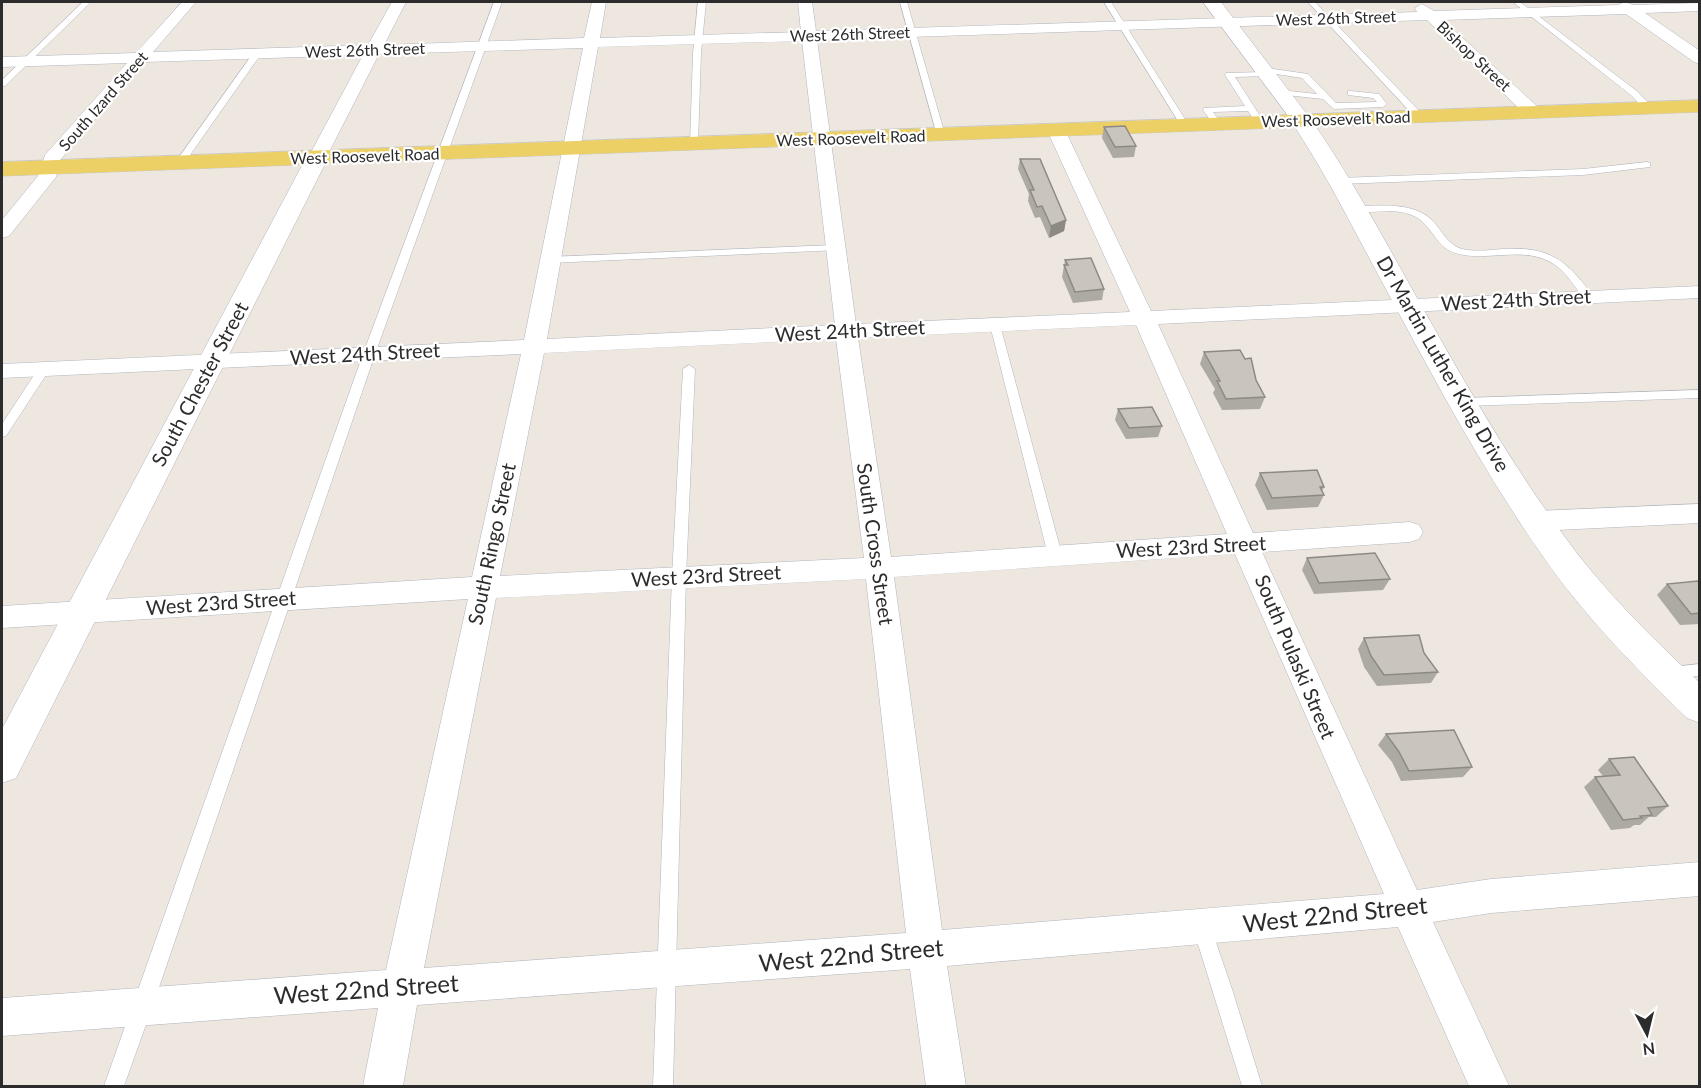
<svg xmlns="http://www.w3.org/2000/svg" width="1701" height="1088" viewBox="0 0 1701 1088" font-family="Lato,sans-serif">
<rect width="100%" height="100%" fill="#ede7df"/>
<g fill="none" stroke-linecap="round" stroke-linejoin="round">
<defs>
<g id="service">
<path d="M83 2H91L5 86H2V80Z"/>
<path d="M494 2H502L375 354 153 1005 124 1086H104L363 354Z"/>
<path d="M698 2H706L701 53 698 144 694 147 690 144 693 53Z"/>
<path d="M900 2H907L945 135 944 137 937 135Z"/>
<path d="M1104 2H1111L1188 124 1187 126 1180 124Z"/>
<path d="M1308 2H1315L1423 115V119H1417Z"/>
<path d="M1513 2H1520L1638 92 1651 106V110H1645L1632 96Z"/>
<path d="M254 52 261 54 183 165H177L175 163Z"/>
<path d="M1260 67 1308 74 1336 103 1377 102 1373 98 1348 95V91H1351L1379 94 1387 104 1383 107 1334 109 1323 99 1277 94 1276 92 1280 90 1317 94 1302 78 1270 73V76H1267L1235 77 1264 122 1263 124H1257L1248 111 1213 112 1221 123 1214 125 1203 110 1204 108 1245 106 1225 75 1226 73 1264 72 1260 71Z"/>
<path d="M1647 162 1650 163V167L1583 175 1340 184 1335 181 1340 178 1583 169Z"/>
<path d="M1354 206C1380 206 1413 201 1433 221 1442 231 1448 245 1462 249 1475 252 1490 250 1503 249 1551 246 1567 261 1594 297L1593 299H1585C1575 288 1567 273 1555 265 1525 244 1488 263 1455 253 1438 248 1433 229 1419 219 1398 205 1373 215 1351 211L1349 209Z"/>
<path d="M835 245 839 246V250L549 263 544 260 549 257Z"/>
<path d="M995 322 1000 325 1062 555 1060 559H1050L1048 555 990 325Z"/>
<path d="M44 365 50 369 6 436 2 437V424L40 366Z"/>
<path d="M689 365 695 369 686 577 673 1086H653L672 577 683 369Z"/>
<path d="M1700 390V398L1465 406 1459 402 1465 398Z"/>
<path d="M1700 664V676L1669 678 1664 676 1662 672 1664 668Z"/>
<path d="M1202 919 1208 922 1211 928 1232 989 1262 1086H1242L1193 928 1196 922Z"/>
</g>
<g id="minor">
<path d="M182 2H196L153 52 368 45 392 2H406L384 45 584 38 592 2H606L600 38 801 32 798 2H812L816 31 1417 12 1415 8 1422 4 1434 11 1618 5 1625 2 1633 5 1700 3V11L1645 13 1700 51V64L1694 62 1626 14 1443 20 1539 108 1542 112 1539 116H1527L1427 20 817 40 856 324 1130 312 1047 130 1050 126H1062L1065 130 1151 311 1700 286V298L1158 324 1253 533 1410 522 1419 525 1423 532 1419 539 1410 542 1262 552 1417 890 1491 879 1700 862V896L1491 913 1433 922 1509 1086H1469L1398 927 947 966 966 1086H926L910 969 417 1005 403 1086H363L378 1008 2 1036V998L386 970 468 599 2 628V606L472 577 521 354 2 378V364L524 340 583 48 379 54 326 158 323 162H311L308 158 363 55 145 62 60 160 56 177 9 236 2 238V220L38 176 45 155 127 63 2 67V57L136 53ZM802 41 835 325 547 339 598 47ZM1136 325 1227 534 891 557 858 338ZM836 339 864 558 500 576 544 353ZM1235 554 1384 894 942 930 894 577ZM866 579 906 933 424 968 496 598Z"/>
<path d="M1700 504V523L1537 531 1528 528 1524 521 1528 514 1537 511Z"/>
</g>
<path id="tertiary" d="M1203 2H1221L1309 117 1313 121 1309 125 1302 127 1295 125Z"/>
<g id="secondary">
<path d="M1302 115 1309 117C1346 169 1376 225 1407 280 1456 367 1505 455 1564 536 1603 590 1651 637 1700 683V723L1687 718C1635 667 1583 615 1542 555 1481 468 1431 373 1381 280 1352 226 1325 172 1291 121L1295 117Z"/>
<path d="M317 151 325 153 328 158 16 778 2 783V729L306 158 309 153Z"/>
</g>
<path id="primary" d="M1700 100V112L2 176V162Z"/>
</defs>
<use href="#service" stroke="#b2b5bf" stroke-width="1"/>
<use href="#minor" stroke="#b2b5bf" stroke-width="1"/>
<use href="#tertiary" stroke="#b2b5bf" stroke-width="1"/>
<use href="#secondary" stroke="#b2b5bf" stroke-width="1"/>
<use href="#primary" stroke="#c8c8c8" stroke-width="1"/>
<use href="#service" fill="#fff" fill-rule="evenodd"/>
<use href="#minor" fill="#fff" fill-rule="evenodd"/>
<use href="#tertiary" fill="#fff" fill-rule="evenodd"/>
<use href="#secondary" fill="#fff" fill-rule="evenodd"/>
<use href="#primary" fill="#ecd065" fill-rule="evenodd"/>
</g>
<g fill="#ada9a3">
<path d="M1104 127 1136 146 1134 157 1113 158 1102 138Z"/>
<path d="M1020 159 1066 220 1064 231 1049 238 1040 217 1035 218 1028 201 1029 194 1018 169Z"/>
<path d="M1065 260 1104 289 1102 300 1073 303 1062 277Z"/>
<path d="M1204 352 1256 380 1265 397 1260 409 1222 410 1213 393 1215 389 1200 364Z"/>
<path d="M1118 409 1162 426 1158 437 1126 439 1115 420Z"/>
<path d="M1260 473 1324 487 1322 491 1324 495 1318 507 1267 510 1255 485Z"/>
<path d="M1307 558 1390 579 1383 590 1314 594 1302 570Z"/>
<path d="M1667 584H1700V624L1680 625 1657 595Z"/>
<path d="M1364 638 1424 653 1438 672 1431 683 1377 686 1364 667 1358 649Z"/>
<path d="M1386 734 1472 767 1463 777 1401 781 1392 762 1378 745Z"/>
<path d="M1609 759 1668 806 1656 817H1649L1640 825H1634L1630 828 1611 830 1584 787 1595 777 1603 776 1598 770Z"/>
</g>
<path fill="#8d8a84" d="M1066 220 1064 231 1049 238 1051 226Z"/>
<g fill="#c9c5bd" stroke="#8d8a84" stroke-width="1.5">
<path d="M1125 126 1136 146 1115 147 1104 127Z"/>
<path d="M1020 159H1040L1066 220 1051 226 1042 206 1037 207 1030 190H1034Z"/>
<path d="M1091 258 1104 289 1075 292 1064 265H1068L1065 260Z"/>
<path d="M1240 350 1245 359 1251 358 1256 380 1265 397 1226 399 1217 381H1220L1204 352Z"/>
<path d="M1152 407 1162 426 1129 428 1118 409Z"/>
<path d="M1317 470 1324 487H1320L1324 495 1272 498 1260 473Z"/>
<path d="M1375 553 1390 579 1319 583 1307 558Z"/>
<path d="M1698 581 1700 584V613L1691 614 1667 584Z"/>
<path d="M1419 635 1424 653 1438 672 1384 675 1371 656 1364 638Z"/>
<path d="M1454 730 1472 767 1409 771 1399 752 1386 734Z"/>
<path d="M1634 757 1668 806 1648 808 1652 815 1640 816 1642 818 1623 820 1595 777 1620 775 1609 759Z"/>
</g>
<g text-anchor="middle" stroke-width="4.5" stroke-linejoin="round" paint-order="stroke">
<g font-size="16" fill="#2c2c2c" stroke="#fff">
<text transform="translate(1336 18) rotate(-2)" y="6">West 26th Street</text>
<text transform="translate(850 34) rotate(-2)" y="6">West 26th Street</text>
<text transform="translate(365 50) rotate(-2)" y="6">West 26th Street</text>
<text transform="translate(1474 56) rotate(43)" y="6">Bishop Street</text>
<text transform="translate(103 101) rotate(-49)" y="6">South Izard Street</text>
<text transform="translate(1336 119) rotate(-2)" y="6">West Roosevelt Road</text>
<text transform="translate(851 138) rotate(-2)" y="6">West Roosevelt Road</text>
<text transform="translate(365 156) rotate(-2)" y="6">West Roosevelt Road</text>
</g>
<g font-size="20" fill="#2c2c2c" stroke="#fff">
<text transform="translate(1516 300) rotate(-3)" y="7">West 24th Street</text>
<text transform="translate(850 331) rotate(-3)" y="7">West 24th Street</text>
<text transform="translate(365 354) rotate(-3)" y="7">West 24th Street</text>
<text transform="translate(1443 364) rotate(60)" y="7">Dr Martin Luther King Drive</text>
<text transform="translate(200 384) rotate(-62)" y="7">South Chester Street</text>
<text transform="translate(492 544) rotate(-78)" y="7">South Ringo Street</text>
<text transform="translate(875 544) rotate(82)" y="7">South Cross Street</text>
<text transform="translate(1191 547) rotate(-3)" y="7">West 23rd Street</text>
<text transform="translate(706 576) rotate(-3)" y="7">West 23rd Street</text>
<text transform="translate(221 603) rotate(-4)" y="7">West 23rd Street</text>
<text transform="translate(1295 657) rotate(67)" y="7">South Pulaski Street</text>
</g>
<g font-size="24" fill="#2c2c2c" stroke="#fff">
<text transform="translate(1335 915) rotate(-6)" y="8">West 22nd Street</text>
<text transform="translate(851 956) rotate(-5)" y="8">West 22nd Street</text>
<text transform="translate(366 990) rotate(-4)" y="8">West 22nd Street</text>
</g>
</g>
<rect width="1701" height="1088" fill="none" stroke="#2c2c2c" stroke-width="6"/>
<g transform="translate(1647 1034) rotate(173)" stroke="#ffffff" stroke-width="4.5" paint-order="stroke">
<path d="M0-4.5L10 22L0 15L-10 22Z" fill="#2c2c2c"/>
<text y="-9" font-size="16" font-weight="bold" text-anchor="middle" fill="#2c2c2c">N</text>
</g>
</svg>
